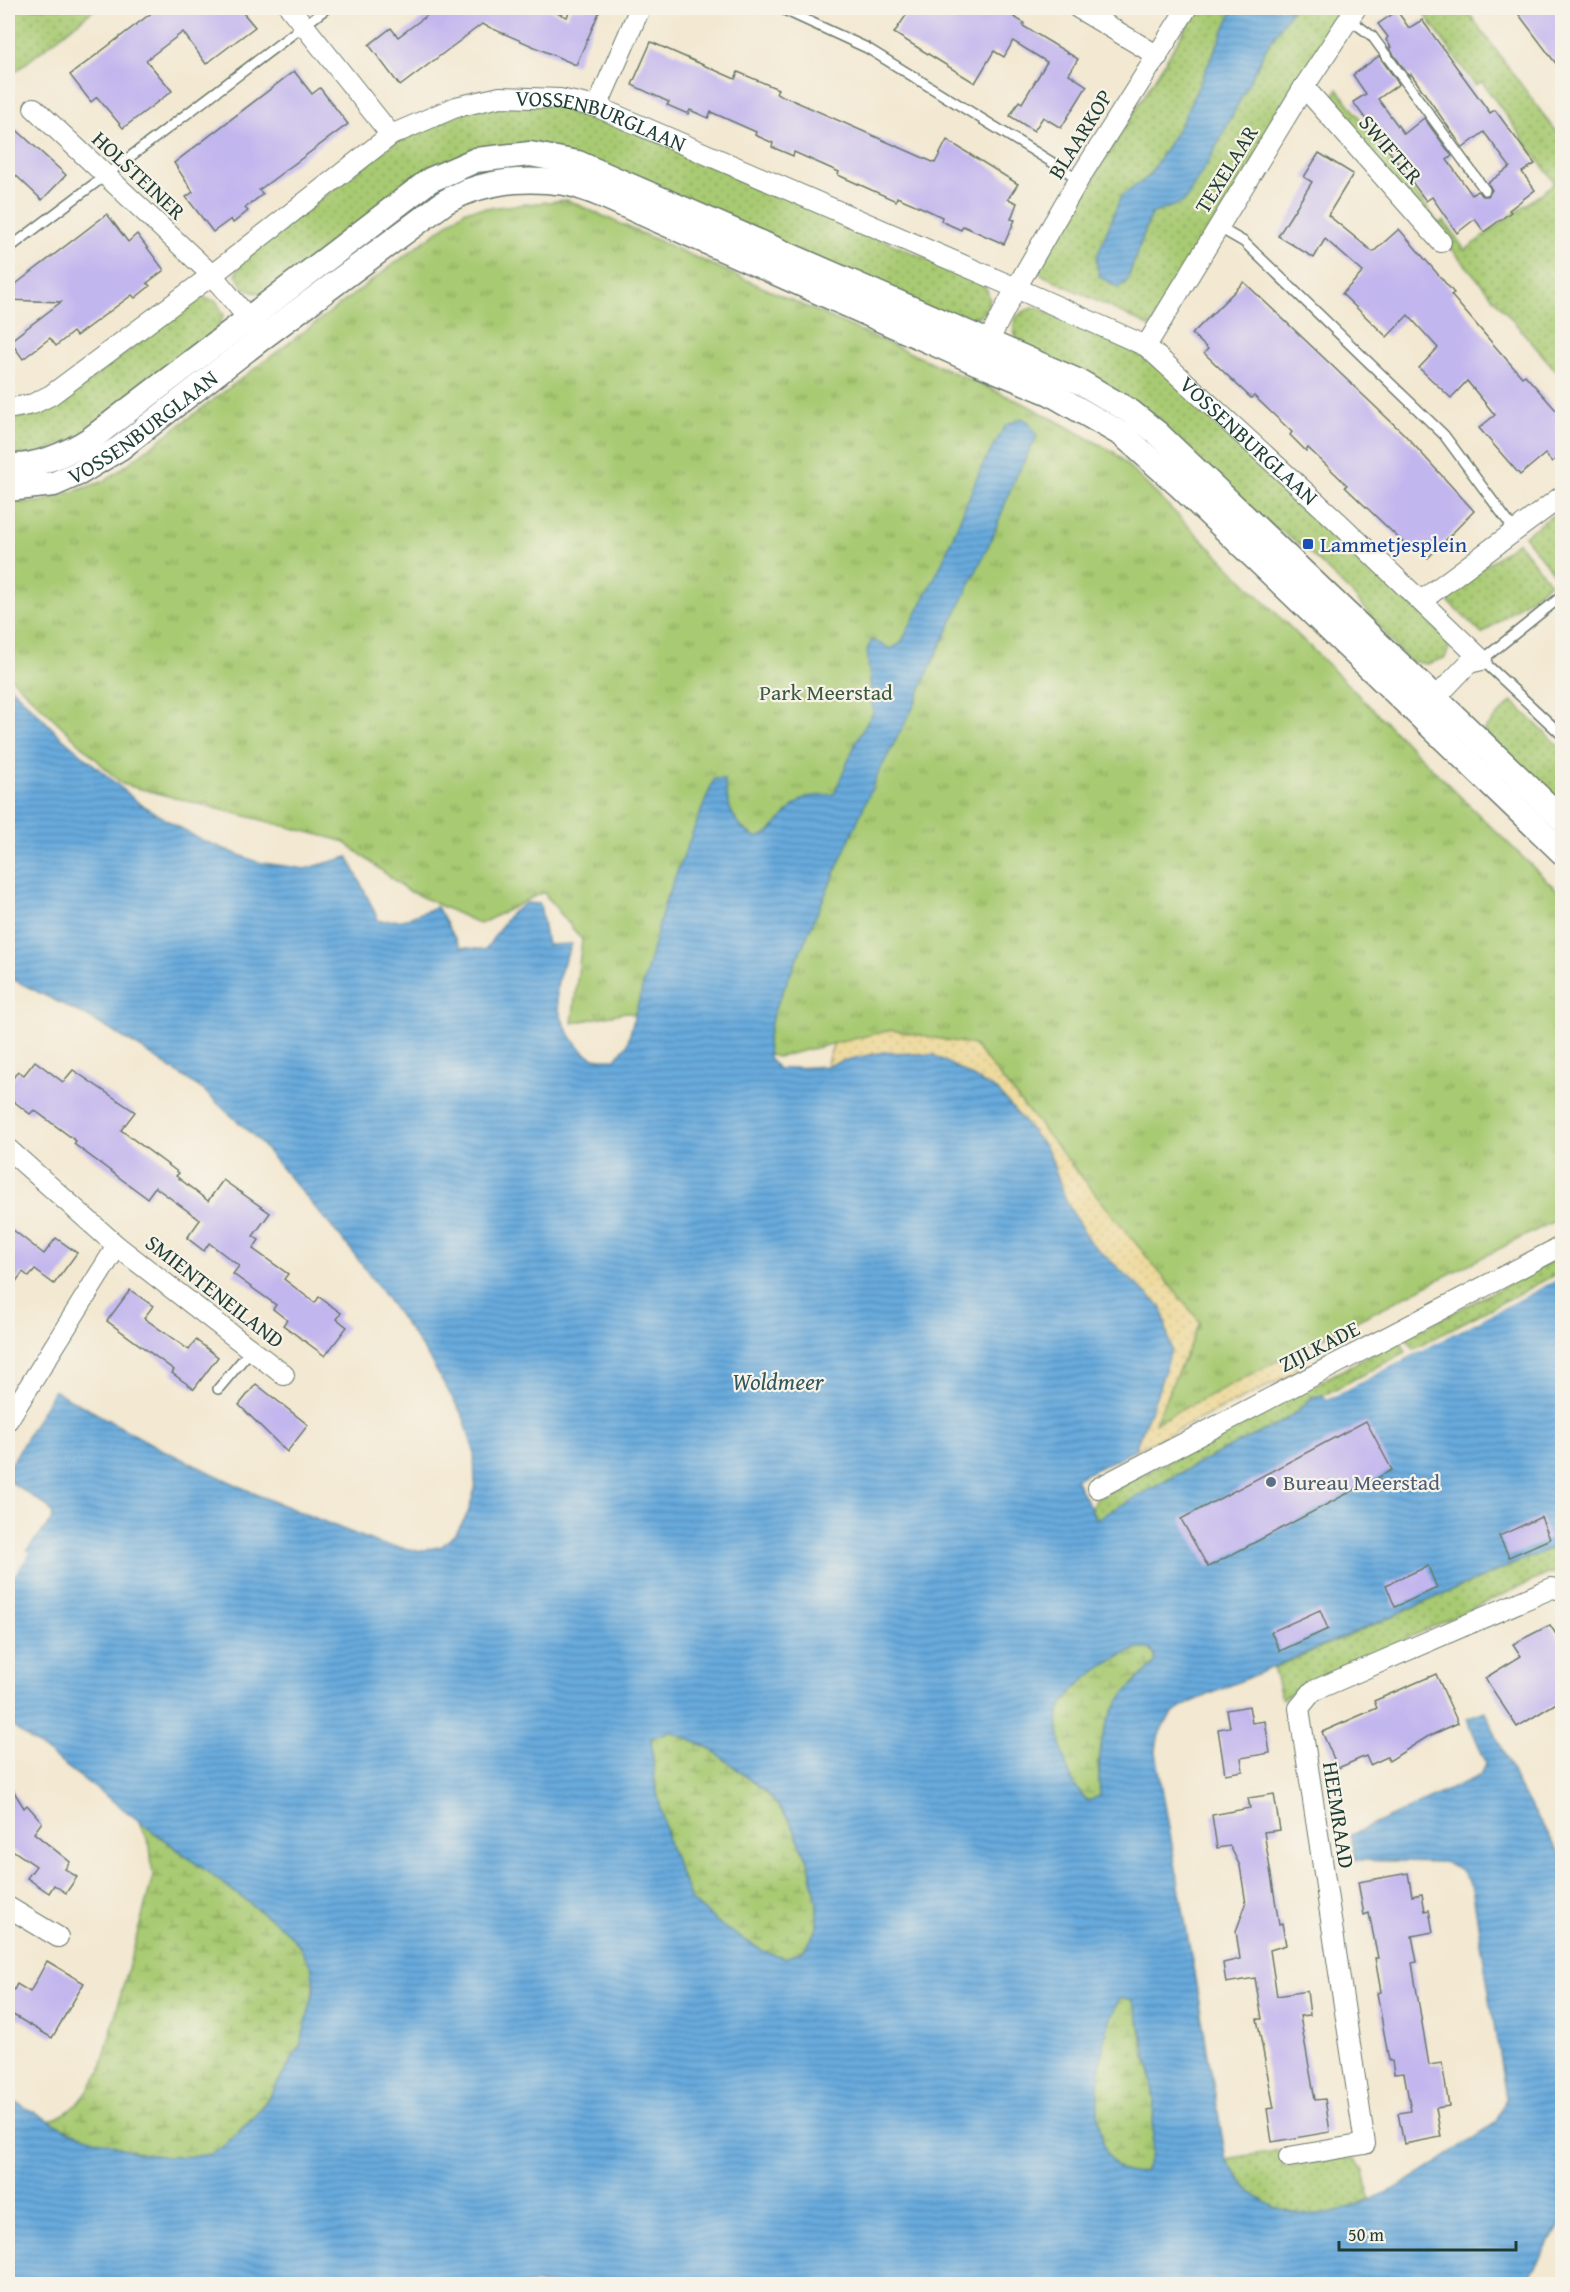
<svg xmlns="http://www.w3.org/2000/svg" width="1570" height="2292" viewBox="0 0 1570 2292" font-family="'Gentium Book Plus',serif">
<defs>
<pattern id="grass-dots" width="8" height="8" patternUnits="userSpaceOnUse" patternTransform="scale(1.5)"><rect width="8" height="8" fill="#a8ca72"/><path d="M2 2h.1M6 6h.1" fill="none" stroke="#88a55e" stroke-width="1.8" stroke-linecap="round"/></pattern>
<pattern id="wetland-marsh" width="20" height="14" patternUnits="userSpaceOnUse" patternTransform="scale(1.5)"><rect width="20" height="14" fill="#a8ca72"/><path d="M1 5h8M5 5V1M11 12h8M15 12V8" fill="none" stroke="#88a55e"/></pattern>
<pattern id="sand-dots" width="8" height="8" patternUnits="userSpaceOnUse" patternTransform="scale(1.5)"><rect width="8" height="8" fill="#eeda9e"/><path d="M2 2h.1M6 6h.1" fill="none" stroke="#ccbc89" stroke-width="1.8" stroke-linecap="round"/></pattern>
<pattern id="park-tufts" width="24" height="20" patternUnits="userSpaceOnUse" patternTransform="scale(1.5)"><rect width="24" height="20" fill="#a8ca72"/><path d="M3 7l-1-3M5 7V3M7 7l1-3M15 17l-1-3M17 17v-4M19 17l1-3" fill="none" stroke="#88a55e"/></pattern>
<pattern id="water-rules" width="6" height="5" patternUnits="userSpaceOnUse" patternTransform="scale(1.5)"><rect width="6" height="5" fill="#68aadd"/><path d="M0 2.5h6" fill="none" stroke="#558cb4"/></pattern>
</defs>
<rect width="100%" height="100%" fill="#f7f3e8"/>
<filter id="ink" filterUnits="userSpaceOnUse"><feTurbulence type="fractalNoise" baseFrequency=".0167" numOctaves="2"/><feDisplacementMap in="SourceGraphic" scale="12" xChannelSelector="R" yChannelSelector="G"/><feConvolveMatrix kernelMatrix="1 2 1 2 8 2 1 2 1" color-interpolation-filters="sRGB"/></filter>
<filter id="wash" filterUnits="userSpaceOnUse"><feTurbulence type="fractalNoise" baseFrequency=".008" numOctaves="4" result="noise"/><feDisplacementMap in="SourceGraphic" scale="24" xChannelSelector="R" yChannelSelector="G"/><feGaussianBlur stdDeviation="1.35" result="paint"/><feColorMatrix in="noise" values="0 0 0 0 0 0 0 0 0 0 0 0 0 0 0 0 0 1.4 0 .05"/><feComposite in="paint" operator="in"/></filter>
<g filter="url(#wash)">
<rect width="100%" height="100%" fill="#f3e8d1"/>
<g fill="url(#grass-dots)" stroke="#648453" stroke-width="1.5">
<path d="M8 8H96L16 71 8 68Z"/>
<path d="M1198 8H1234L1182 122 1148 177 1121 196 1127 281 1151 214 1210 159 1267 47 1293 8H1348L1151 327 1036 272Z"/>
<path d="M1420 8H1465L1562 140V378L1328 104 1338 89 1439 224 1444 221 1465 250 1555 183 1482 82 1475 85Z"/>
<path d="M533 103 591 112 979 282 987 290 990 302C983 317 976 319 960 320L500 147 270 292C252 295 243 291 236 274L240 261 397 141 472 109Z"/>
<path d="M199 297 216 301 224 315 214 335 77 438 41 453 8 456V420L40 413 56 406Z"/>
<path d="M1037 307 1139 355 1169 375 1446 636 1449 648 1445 658 1427 664 1409 661 1395 646 1355 597 1304 547 1259 517 1024 348C1007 328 1010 313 1037 307Z"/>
<path d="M1562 508V574L1557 578 1524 536Z"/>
<path d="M1518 542 1550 583 1482 634 1447 600 1451 591Z"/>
<path d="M1512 701 1562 749V807L1483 731Z"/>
<path d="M1562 1256V1271L1413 1349 1406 1337Z"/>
<path d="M1400 1340 1406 1352 1324 1395 1312 1397C1293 1421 1260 1432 1234 1445 1187 1468 1142 1495 1096 1519L1091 1508 1096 1499Z"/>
<path d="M1549 1549 1562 1551V1571L1546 1575 1313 1681 1282 1699 1273 1668Z"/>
<path d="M1280 2150 1283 2167 1337 2158 1354 2159 1364 2170 1370 2199C1359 2203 1347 2209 1335 2212 1305 2220 1270 2211 1248 2189 1239 2181 1233 2169 1226 2159Z"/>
</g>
<g fill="url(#wetland-marsh)" stroke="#648453" stroke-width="1.5">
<path d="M1137 1649H1150L1155 1656V1664L1135 1681 1098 1762 1100 1796 1089 1801C1075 1791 1068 1774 1064 1758 1061 1743 1055 1722 1061 1708 1073 1683 1112 1658 1137 1649Z"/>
<path d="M670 1731 711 1749 766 1792 790 1821 809 1863 817 1902V1928L804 1950 786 1958 763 1951 726 1929 691 1900 669 1845 655 1783 651 1738Z"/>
<path d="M140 1822 284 1929C295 1940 309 1955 312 1970 315 1986 312 2000 308 2015 305 2025 304 2037 300 2046 286 2078 261 2110 236 2134 229 2141 221 2150 211 2154 171 2169 85 2139 48 2121 76 2112 85 2095 100 2072L153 1876 150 1846Z"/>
<path d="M1121 1998 1131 1999 1137 2011 1144 2051 1150 2068 1154 2101 1152 2153 1144 2172C1139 2172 1131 2174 1126 2172 1080 2155 1098 2028 1121 1998Z"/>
</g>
<path fill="url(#sand-dots)" stroke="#868c69" stroke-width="1.5" d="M918 890 1279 1348 1299 1371 1134 1451 1157 1394 1122 1273 1089 1241 1066 1201 1049 1152 826 1066 849 999Z"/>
<path fill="url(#park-tufts)" stroke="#648453" stroke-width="1.5" d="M567 200 1027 405 1114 452 1483 819 1562 895V1217L1155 1423 1200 1322 974 1045 891 1030 777 1057 626 1012 572 1023 582 940 543 892 480 924 407 890 343 841 122 784 8 675V501L41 502 105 481 466 210Z"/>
<g fill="url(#water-rules)" stroke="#447488" stroke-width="1.5" fill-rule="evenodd">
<path d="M1234 8H1293L1267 47 1210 159 1184 202 1151 214 1127 281 1118 288 1099 276 1096 259 1121 196 1148 177 1182 122Z"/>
<path d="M1021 418 1029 422 1037 436 1013 483 993 536 926 676 915 704 878 774 773 1014 767 1042 769 1058 778 1069 826 1066 850 1059 884 1052 934 1055 998 1091 1049 1152 1066 1201 1089 1241 1162 1308 1171 1350 1157 1394 1134 1451 1075 1479 1096 1519C1142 1494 1188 1468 1234 1445 1260 1432 1293 1421 1312 1397L1324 1395 1327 1400 1562 1277V1551L1549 1549 1224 1688C1190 1704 1159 1708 1156 1752L1226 2159C1233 2169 1239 2181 1248 2189 1320 2260 1434 2163 1497 2122L1506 2098 1472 1887 1460 1869 1444 1862 1356 1860 1351 1835 1481 1775 1486 1763 1467 1718 1485 1711 1519 1787 1562 1857V2221L1525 2284H8V2098L67 2130 138 2153 168 2157 196 2156 211 2154 223 2147 253 2118 272 2093 300 2046 314 1991 312 1968 298 1944 284 1929 8 1723V1573L51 1521 53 1513 48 1507 8 1480V1470L54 1390 157 1447 260 1496 380 1544 420 1551 442 1546 457 1532 468 1513 475 1488 474 1451 463 1416 426 1353 352 1251 256 1138 203 1090 139 1047 88 1017 8 977V684L59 735 140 804 197 838 257 862 305 869 348 857 379 921 403 920 437 907 460 947 485 950 510 914 526 903 540 904 547 945 572 944C566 958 558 973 557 989 555 1012 571 1046 592 1057 598 1060 608 1059 615 1059L627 1045 665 902 714 779H724C728 806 731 824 756 838L769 833 792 807 806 797 834 794 857 740 873 712 867 650 872 640 891 649 901 643 941 565 981 468 1005 426ZM1137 1649H1150L1155 1655V1664C1106 1706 1096 1731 1100 1796L1088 1801C1075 1791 1068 1774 1064 1757 1061 1743 1055 1722 1061 1708 1073 1683 1112 1658 1137 1649ZM670 1731 711 1749 766 1792 790 1821 809 1863 817 1902V1928L804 1950 786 1958 763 1951 726 1929 691 1900 669 1845 655 1783 651 1738ZM1121 1998 1131 1999 1137 2011 1150 2068 1154 2101 1152 2153 1144 2172C1139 2172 1130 2174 1126 2172 1081 2155 1098 2028 1121 1998Z"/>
</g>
<g fill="#f3e8d1">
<path d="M1562 1274V1277L1327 1400 1324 1395 1327 1394 1328 1396Z"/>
<path d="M24 1548 30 1553 9 1581 8 1570Z"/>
</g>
<g id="blocks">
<g fill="#c2b6ee">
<path d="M158 8H239L255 27 206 64 183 32 146 60 172 91 123 128 97 97 91 102 70 75Z"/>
<path d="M437 8H544L567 17 571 8H601L576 65 482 24 400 86 369 45 391 28 398 37Z"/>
<path d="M911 8H1000L1024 23 1023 26 1078 59 1069 74 1087 86 1061 128 1043 117 1034 131 1010 116 1019 101 1022 103 1047 62 1013 41 1004 57 994 51 975 83 894 33Z"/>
<path d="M1514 8H1557L1563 14V73Z"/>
<path d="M1397 11 1409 28 1422 20 1490 113 1495 110 1535 164 1522 172 1535 190 1509 210 1511 212 1484 232 1475 219 1457 233 1432 197 1426 201 1353 102 1366 94 1353 75 1379 56 1399 84 1378 99 1404 134 1424 118 1452 156 1447 160 1472 195 1477 191 1483 196H1488L1492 190 1488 183 1510 167 1484 132 1463 148 1411 74 1409 76 1389 48 1391 47 1386 40 1388 37 1378 24Z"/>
<path d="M651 42 735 79 738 72 778 89 776 93 935 163 947 140 1018 184 1008 199 1017 203 1011 219 1015 220 1004 244 963 226 961 230 941 221 942 217 925 209 897 197 896 201 838 175 839 172 794 152 793 156 772 147 773 143 755 135 756 132 711 112 708 118 690 110 688 114 667 105 669 102 632 85Z"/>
<path d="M294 71 312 94 320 88 348 124 259 190 263 194 245 208 248 211 233 223 231 219 213 232 186 197 193 192 174 163Z"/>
<path d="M8 122 66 175 42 200 8 168Z"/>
<path d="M1319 153 1353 174 1328 215 1373 252 1399 229 1454 293 1451 295 1493 344 1522 377 1525 375 1563 418V453L1552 462 1545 454 1520 475 1479 428 1495 415 1467 381 1451 398 1419 368 1438 348 1408 315 1387 337 1342 294 1363 272 1325 239 1314 258 1278 236 1312 182 1304 177Z"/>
<path d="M107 214 128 242 137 234 164 270 147 283 150 286 135 298 132 295 76 336 73 332 56 346 50 338 23 359 10 341 61 302 8 300V290Z"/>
<path d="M1244 282 1404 434 1474 511 1428 558 1412 543 1408 547 1345 487 1347 485 1324 463 1308 448 1306 451 1290 435 1292 432 1254 396 1251 398 1204 353 1208 349 1192 334Z"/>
<path d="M35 1061 63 1082 73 1070 135 1112 121 1130 179 1173 176 1176 208 1201 223 1180 270 1213 253 1236 259 1240 253 1249 288 1274 284 1279 315 1303 319 1297 341 1313 337 1319 347 1327 325 1356 283 1325 287 1320 273 1309 276 1305 233 1274 239 1266 209 1243 204 1251 187 1238 200 1220 155 1187 147 1198 74 1144 76 1141 34 1110 30 1114 8 1097V1085L18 1071 24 1075Z"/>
<path d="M8 1226 44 1254 56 1238 77 1253 54 1284 35 1270 29 1277 23 1272 8 1292Z"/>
<path d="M130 1290 153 1306 144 1318 189 1350 196 1340 218 1357 194 1389 172 1373 174 1370 107 1321Z"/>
<path d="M256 1384 308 1425 287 1452 239 1405Z"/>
<path d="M1366 1421 1392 1470 1208 1567 1181 1519Z"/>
<path d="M1541 1517 1550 1539 1509 1557 1499 1536Z"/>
<path d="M1428 1566 1437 1588 1395 1607 1386 1585Z"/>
<path d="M1320 1610 1328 1629 1280 1651 1271 1632Z"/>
<path d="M1550 1625 1563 1645V1699L1517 1727 1485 1678 1521 1656 1513 1644Z"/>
<path d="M1436 1674 1458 1723 1427 1737 1389 1761 1387 1757 1370 1765 1366 1756 1338 1768 1322 1732 1377 1708 1374 1701Z"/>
<path d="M1249 1706 1252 1723 1265 1721 1270 1753 1241 1758 1243 1771 1225 1774 1218 1729 1230 1727 1227 1710Z"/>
<path d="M8 1782 24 1808 27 1805 42 1822 34 1833 70 1862 65 1869 77 1877 66 1893 54 1885 49 1893 27 1878 36 1866 8 1847Z"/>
<path d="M1274 1794 1280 1830 1264 1832 1279 1924 1282 1923 1286 1945 1270 1950 1277 1996 1307 1991 1310 2015 1300 2016 1315 2100 1325 2099 1330 2132 1272 2142 1267 2109 1274 2108 1257 2019H1262L1255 1978 1226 1983 1223 1963 1240 1959 1236 1931 1246 1904 1240 1866 1230 1846 1217 1848 1212 1815 1250 1808 1248 1798Z"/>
<path d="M1408 1873 1412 1896 1422 1894 1425 1911 1429 1910 1433 1932 1412 1936 1417 1962 1412 1963 1429 2065 1442 2063 1449 2106 1436 2108 1441 2137 1404 2144 1398 2113 1411 2111 1404 2073 1394 2074 1392 2061H1389L1377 1993 1381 1992 1375 1958H1378L1369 1913 1364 1915 1358 1882Z"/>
<path d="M47 1961 84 1983 52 2038 8 2012V2001L17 1984 30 1992Z"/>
</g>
</g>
</g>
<g filter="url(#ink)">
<use href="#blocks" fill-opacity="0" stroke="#69796b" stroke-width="1.5"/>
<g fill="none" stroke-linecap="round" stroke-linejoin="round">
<defs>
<g id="service">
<path d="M780 8 867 48 1079 179"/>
<path d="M1349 19 1372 36 1485 190"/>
<path d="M1218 227 1244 242 1444 435 1515 531"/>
<path d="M8 249 327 8"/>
<path d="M1562 596 1482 660 1562 735"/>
<path d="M218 1389 251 1350"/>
</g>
<g id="minor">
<path d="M290 8 391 135"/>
<path d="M1078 8 1158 56"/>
<path d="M1304 87 1441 242"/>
<path d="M597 107 640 8"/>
<path d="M34 108 212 275 258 330"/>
<path d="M1146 346 1304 87 1356 8"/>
<path d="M982 353 1016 288 1079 179 1187 8"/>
<path id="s1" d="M8 409 33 404 51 395 212 275 391 135 456 107 500 97 560 99 597 107 1016 288 1146 346 1337 521 1482 660 1469 663 1425 709"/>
<path d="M1421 601 1562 496"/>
<path d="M8 1149 117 1246 284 1375"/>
<path d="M8 1420 117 1246"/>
<path d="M1098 1488 1562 1246"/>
<path d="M8 1907 58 1937"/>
<path d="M1289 2157 1365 2144 1299 1708 1313 1691 1552 1588 1562 1590"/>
</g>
<g id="tertiary">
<path d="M8 466C38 467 67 454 92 438L430 180 476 160 530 154 578 163 1082 383 1131 412 1156 432 1562 819"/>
<path id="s2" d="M8 489 54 484 79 473 120 448 263 337 445 202C482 181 523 177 564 183 577 185 591 191 604 196L978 363 1050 393 1123 435 1180 486 1562 852"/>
</g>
</defs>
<use href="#service" stroke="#69796b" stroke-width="12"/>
<use href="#minor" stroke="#69796b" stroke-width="22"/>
<use href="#tertiary" stroke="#69796b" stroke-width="27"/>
<use href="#service" stroke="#fff" stroke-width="9"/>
<use href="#minor" stroke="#fff" stroke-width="20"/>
<use href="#tertiary" stroke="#fff" stroke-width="24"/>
</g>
</g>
<rect fill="#1a4fb4" stroke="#f7f3e8" stroke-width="2" x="1302" y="538" width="12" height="12" rx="3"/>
<circle fill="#5c6f8a" stroke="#f7f3e8" stroke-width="2" cx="1271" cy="1482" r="6"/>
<g text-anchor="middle" stroke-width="4.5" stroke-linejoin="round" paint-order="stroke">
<g font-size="22" fill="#1f3d34" stroke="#f7f3e8">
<text dy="8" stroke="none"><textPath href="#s1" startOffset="694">VOSSENBURGLAAN</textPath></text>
<text transform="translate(1080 134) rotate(-58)" y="8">BLAARKOP</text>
<text transform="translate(1391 149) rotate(49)" y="8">SWIFTER</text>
<text transform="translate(1226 169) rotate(-58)" y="8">TEXELAAR</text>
<text transform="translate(139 175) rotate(43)" y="8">HOLSTEINER</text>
<text dy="8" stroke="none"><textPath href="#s2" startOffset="152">VOSSENBURGLAAN</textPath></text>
<text dy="8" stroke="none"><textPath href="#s1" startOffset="1426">VOSSENBURGLAAN</textPath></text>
<text transform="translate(215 1291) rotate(38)" y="8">SMIENTENEILAND</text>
<text transform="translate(1319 1346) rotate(-27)" y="8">ZIJLKADE</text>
<text transform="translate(1339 1815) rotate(81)" y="8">HEEMRAAD</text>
</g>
<g font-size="22" fill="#164399" stroke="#f7f3e8" text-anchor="start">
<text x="1320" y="552">Lammetjesplein</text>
</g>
<g font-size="22" fill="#3a5940" stroke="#f7f3e8">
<text x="826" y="700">Park Meerstad</text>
</g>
<g font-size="22" fill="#4e5e75" stroke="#f7f3e8" text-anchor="start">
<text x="1283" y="1490">Bureau Meerstad</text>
</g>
<g font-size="24" font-style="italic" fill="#31585e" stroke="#f7f3e8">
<text x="778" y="1390">Woldmeer</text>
</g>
</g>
<rect width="1570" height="2292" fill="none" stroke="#f7f3e8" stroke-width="30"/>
<path d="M1339 2241v9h177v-9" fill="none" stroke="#1f3d34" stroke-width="3"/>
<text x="1348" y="2241" font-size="18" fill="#1f3d34" stroke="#f7f3e8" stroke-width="4.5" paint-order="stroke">50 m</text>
</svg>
